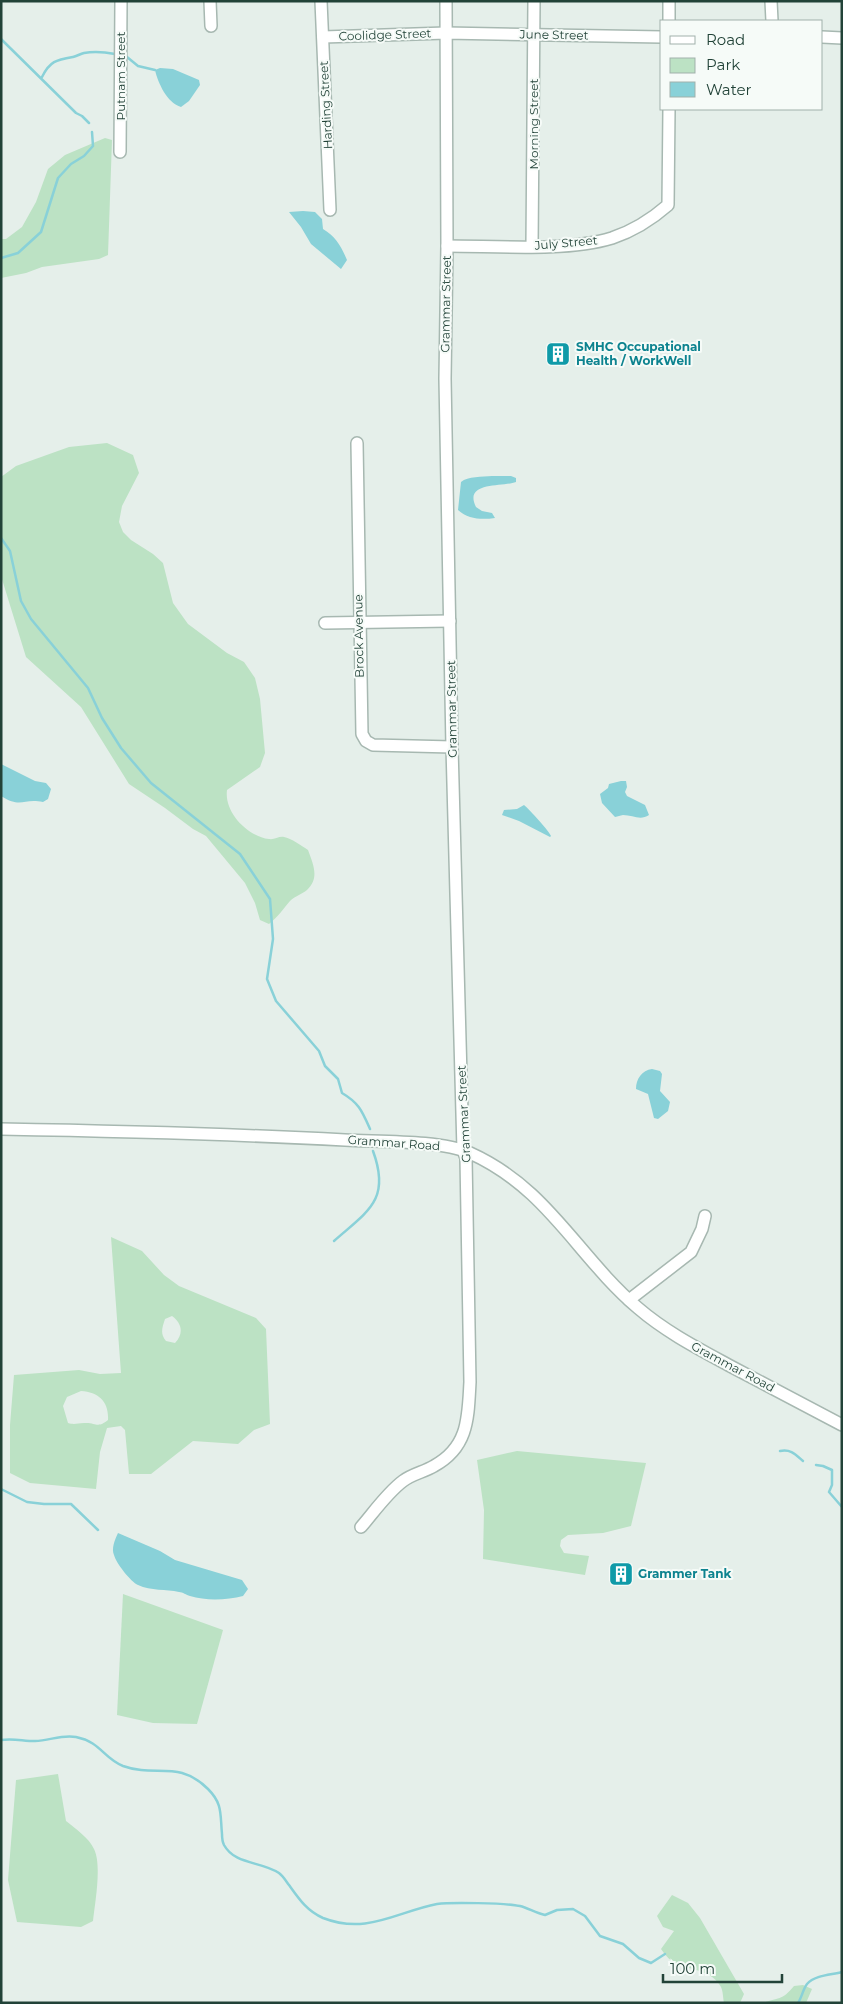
<svg xmlns="http://www.w3.org/2000/svg" width="843" height="2004" viewBox="0 0 843 2004" font-family="Montserrat,sans-serif">
<rect width="100%" height="100%" fill="#e5efea"/>
<g fill="#bce2c4" fill-rule="evenodd">
<path d="M105 138 112 140 108 255 99 259 42 267 26 273 1 278V239H6L22 227 36 202 48 169 65 155Z"/>
<path d="M107 443 133 455 139 473 122 506 119 522 123 532 131 540 153 554 163 563 173 603 188 624 227 653 244 662 255 678 260 699 265 753 260 767 227 790C224 812 247 836 269 839 274 840 279 836 284 837 291 838 302 846 308 850 313 864 320 878 307 890 302 894 295 896 290 901 283 909 278 917 269 924L260 920 255 903 245 883 206 836 193 829 165 808 129 784 81 707 26 657 1 576V477L16 466 69 447Z"/>
<path d="M111 1237 142 1251 164 1275 179 1286 256 1318 266 1329 270 1424 254 1430 238 1444 193 1441 151 1474H129L125 1430 121 1426 107 1428 100 1452 96 1489 30 1483 10 1473V1425L14 1375 79 1370 100 1374 121 1373ZM172 1316C182 1323 184 1334 175 1343L166 1341C160 1334 162 1328 165 1319ZM81 1391C99 1392 109 1402 108 1420 97 1429 96 1422 84 1423 77 1423 75 1425 68 1423L63 1406 67 1397Z"/>
<path d="M517 1451 646 1463 631 1526 603 1533 568 1535 561 1540 560 1546 564 1553 589 1556 585 1575 483 1559 484 1510 477 1460Z"/>
<path d="M123 1594 223 1630 197 1724 153 1723 117 1715Z"/>
<path d="M58 1774 66 1821C76 1829 89 1838 94 1849 102 1865 95 1903 93 1921L81 1927 17 1922 8 1880 16 1780Z"/>
<path d="M672 1895 688 1903 700 1918 744 1994 740 2003H724C723 1998 723 1991 721 1987 713 1971 692 1970 679 1965 670 1961 666 1956 661 1949L674 1931 663 1927 657 1916Z"/>
<path d="M803 1985 812 1989 806 2003H763C778 1997 782 2001 794 1986Z"/>
</g>
<g fill="#89d1d8">
<path d="M160 68 173 69 199 80 200 85 189 101 181 107C167 103 158 83 155 70Z"/>
<path d="M303 211 315 212 322 219 323 229C336 237 341 246 347 260L341 269 311 244 301 227 289 212Z"/>
<path d="M492 476H511L516 478V482C503 487 463 481 476 507L482 511 492 513 495 518C481 520 468 519 458 510L461 482C468 476 482 477 492 476Z"/>
<path d="M1 764 35 781 46 783 51 789 48 799 43 802C22 798 22 809 1 796Z"/>
<path d="M621 781H626L627 787 625 792 627 796 645 805 649 815C640 821 633 815 623 815 620 816 618 816 615 817L602 803 600 794 608 788 609 784Z"/>
<path d="M524 805C529 809 550 832 551 836L550 837 519 821 502 815 504 810 517 809Z"/>
<path d="M652 1069 660 1071 662 1074 660 1091 670 1102 668 1111 658 1119 654 1118 648 1094 636 1089C636 1079 642 1070 652 1069Z"/>
<path d="M118 1533 160 1551 175 1560 242 1580 248 1589 243 1596C227 1600 206 1601 190 1596 186 1595 183 1592 179 1592 166 1589 151 1591 138 1585 131 1582 116 1563 114 1555 111 1549 115 1539 118 1533Z"/>
</g>
<g fill="none" stroke-linecap="round" stroke-linejoin="round">
<g stroke="#89d1d8" stroke-width="2.5">
<path d="M1 39 76 113 82 116 89 123"/>
<path d="M127 57 138 66 155 70"/>
<path d="M42 77C50 61 56 60 73 57 77 56 80 54 84 53 94 51 105 52 115 54"/>
<path d="M1 258 18 253 41 232 58 178 71 164 84 156 93 146 92 132"/>
<path d="M1 538 10 551 21 601 31 619 88 688 102 718 121 748 151 783 240 854 270 899 273 939 267 979 276 1001 319 1051 325 1066 338 1079 342 1093C359 1103 362 1111 370 1129"/>
<path d="M334 1241C368 1211 391 1200 373 1151"/>
<path d="M780 1451C791 1449 795 1454 803 1461"/>
<path d="M816 1465 823 1466 832 1470V1485L829 1492 842 1507"/>
<path d="M1 1489 27 1502 44 1504H71L98 1530"/>
<path d="M1 1740C13 1738 23 1741 35 1741 49 1741 62 1734 76 1737 101 1742 103 1758 123 1766 156 1778 178 1759 208 1789 223 1804 220 1814 222 1834 222 1838 222 1841 224 1845 235 1865 261 1861 279 1873 283 1876 286 1881 289 1885 299 1899 307 1911 323 1918 367 1935 396 1912 437 1904 450 1902 506 1903 520 1906 528 1908 536 1913 545 1915L557 1910 573 1909 585 1916 600 1936 623 1944 639 1958 651 1963 665 1954"/>
<path d="M798 2003C802 1997 803 1989 807 1984 815 1975 831 1975 842 1972"/>
</g>
<defs>
<g id="minor">
<path d="M210 1 211 26"/>
<path d="M321 1 330 210"/>
<path d="M669 1V21"/>
<path d="M771 1 772 21"/>
<path d="M323 37 446 33 662 37"/>
<path d="M822 37 842 38"/>
<path d="M120 152 121 1"/>
<path d="M447 246C496 246 566 252 612 238 633 231 652 219 668 205L669 109"/>
<path d="M532 246 534 1"/>
<path d="M357 443 362 734 366 741 373 745 452 747"/>
<path d="M325 623 450 621"/>
<path d="M1 1129C116 1131 230 1134 345 1140 379 1142 440 1140 470 1153 548 1188 577 1256 638 1308 667 1333 701 1350 734 1368 770 1387 806 1406 842 1425"/>
<path d="M629 1300 691 1252 702 1229 705 1216"/>
<path d="M361 1527C374 1512 387 1493 403 1481 412 1474 424 1472 434 1466 469 1447 468 1417 470 1382L466 1158 463 1150 452 747 445 379 447 246 446 1"/>
</g>
</defs>
<use href="#minor" stroke="#a7b8b1" stroke-width="14"/>
<use href="#minor" stroke="#fff" stroke-width="11"/>
</g>
<defs>
<symbol id="building-square" viewBox="-11 -11 22 22"><rect x="-9" y="-9" width="18" height="18" rx="4" fill="#0f9aa8" stroke="#f6fbf8"/><path d="M-4-6H4V6H1V3H-1V6H-4ZM-2.5-4.3h1.7v1.8h-1.7ZM.8-4.3h1.7v1.8H.8ZM-2.5-1h1.7V.8h-1.7ZM.8-1h1.7V.8H.8Z" fill="#fff"/></symbol>
</defs>
<g fill-rule="evenodd">
<use href="#building-square" x="544" y="340" width="28" height="28"/>
<use href="#building-square" x="607" y="1560" width="28" height="28"/>
</g>
<g text-anchor="middle" stroke-width="4" stroke-linejoin="round" paint-order="stroke">
<g font-size="12" fill="#224338" stroke="#f6fbf8">
<text transform="translate(385 35) rotate(-2)" y="4">Coolidge Street</text>
<text transform="translate(554 35) rotate(1)" y="4">June Street</text>
<text transform="translate(121 76) rotate(-90)" y="4">Putnam Street</text>
<text transform="translate(326 105) rotate(-93)" y="4">Harding Street</text>
<text transform="translate(534 124) rotate(-90)" y="4">Morning Street</text>
<text transform="translate(566 243) rotate(-5)" y="4">July Street</text>
<text transform="translate(446 304) rotate(-89)" y="4">Grammar Street</text>
<text transform="translate(359 636) rotate(-91)" y="4">Brock Avenue</text>
<text transform="translate(452 709) rotate(-91)" y="4">Grammar Street</text>
<text transform="translate(464 1114) rotate(-93)" y="4">Grammar Street</text>
<text transform="translate(394 1143) rotate(4)" y="4">Grammar Road</text>
<text transform="translate(733 1367) rotate(28)" y="4">Grammar Road</text>
</g>
<g font-size="12" font-weight="bold" fill="#0d838f" stroke="#f6fbf8" text-anchor="start">
<text x="576" y="351">SMHC Occupational<tspan x="576" dy="14">Health / WorkWell</tspan></text>
<text x="638" y="1578">Grammer Tank</text>
</g>
</g>
<rect width="843" height="2004" fill="none" stroke="#224338" stroke-width="5"/>
<rect x="660" y="20" width="162" height="90" fill="#f6fbf8" stroke="#a1b1ab"/>
<rect x="670" y="36" width="25" height="8" fill="#ffffff" stroke="#a1b1ab"/>
<text x="706" y="45" font-size="15" fill="#224338">Road</text>
<rect x="670" y="58" width="25" height="15" fill="#bce2c4" stroke="#a1b1ab"/>
<text x="706" y="70" font-size="15" fill="#224338">Park</text>
<rect x="670" y="82" width="25" height="15" fill="#89d1d8" stroke="#a1b1ab"/>
<text x="706" y="95" font-size="15" fill="#224338">Water</text>
<path d="M663 1974v8h119v-8" fill="none" stroke="#224338" stroke-width="2.5"/>
<text x="670" y="1974" font-size="15" fill="#224338" stroke="#f6fbf8" stroke-width="4" paint-order="stroke">100 m</text>
</svg>
